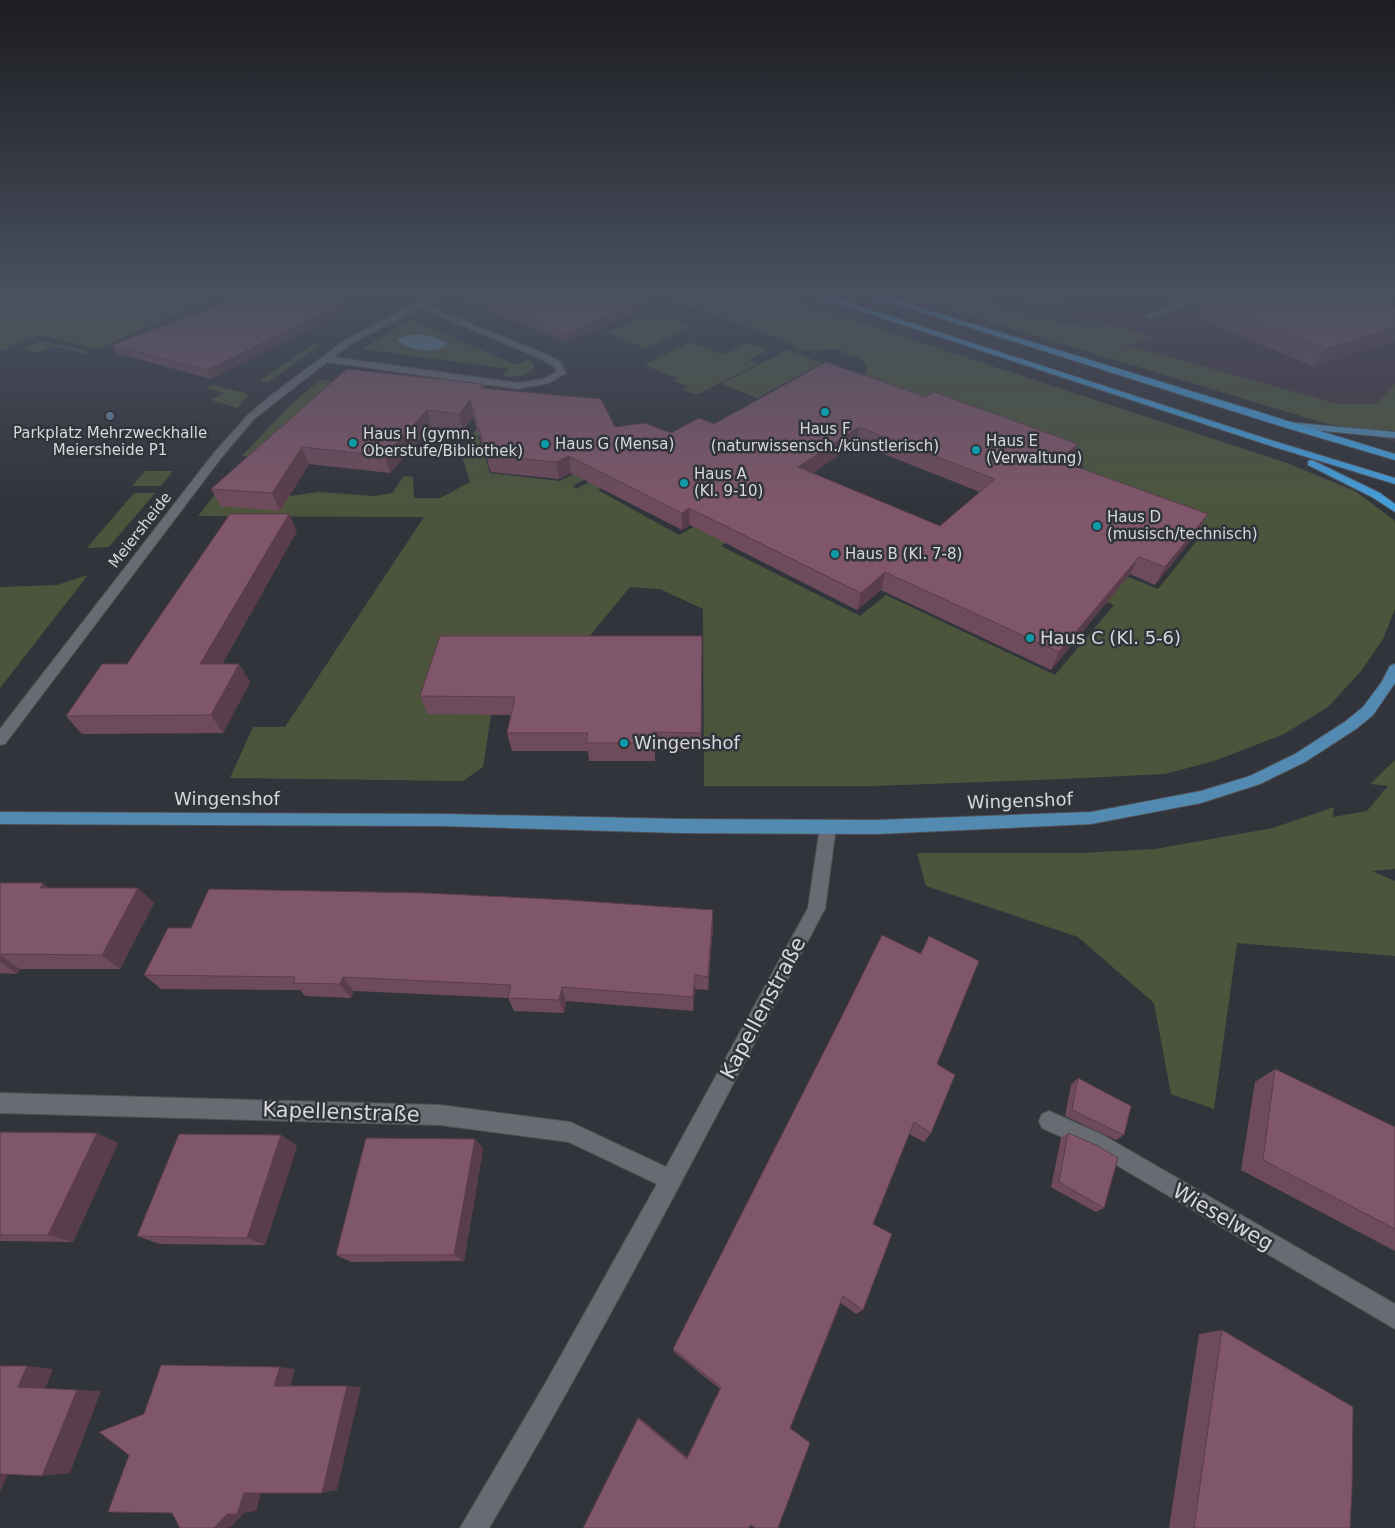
<svg xmlns="http://www.w3.org/2000/svg" width="1395" height="1528" viewBox="0 0 1395 1528" font-family="'DejaVu Sans',sans-serif">
<rect width="100%" height="100%" fill="#32343b"/>
<path fill="#453643" d="M1028 293H1395V442L1273 408 1078 347 1120 346 1154 338 1102 322 1077 323 1061 308 1067 303Z"/>
<g fill="#4c553c">
<path d="M0 293H223L98 349 39 335 0 351Z"/>
<path d="M651 293H770L1287 463 1355 491 1394 520 1395 525V609L1383 639 1361 671 1328 707 1284 734 1214 761 1165 774 1062 779 873 786H704L703 609 660 589 630 587 588 638H503L483 767 463 781 230 778 253 727H285L424 517 198 516 237 467 289 496 319 492 374 496 392 493 404 476 413 477 414 498H440L470 482 460 450 484 420 502 424 478 436 490 473 560 481 608 456 611 464 573 486 576 489 642 454 657 457 598 490 679 535 723 511 767 514 721 546 860 616 886 595 1055 675 1114 605 986 549 1001 525 1158 589 1204 532 1081 484 1085 477 1082 463 1073 453 863 379 867 368C863 359 858 355 848 355 837 342 813 355 797 350L793 343Z"/>
<path d="M894 293H956L1064 323 1102 321 1156 338 1123 346H1130L1338 404H1376L1395 384V431L1356 429 1324 423Z"/>
<path d="M1004 293H1028L1067 303 1061 308Z"/>
<path d="M654 312 693 326 646 348 607 333Z"/>
<path d="M412 319 516 365 528 360 534 363V368C527 378 515 377 503 376L509 369 362 349Z"/>
<path d="M42 341 91 352 87 354 53 346 37 353 23 349Z"/>
<path d="M690 342 724 354 747 343 768 350 749 360 757 364 700 393 694 394 682 390 688 387 673 380 677 378 644 365Z"/>
<path d="M314 344 321 345 267 383 260 381Z"/>
<path d="M787 350 822 363 757 398 721 384Z"/>
<path d="M320 380 488 398 271 459 242 456 290 405Z"/>
<path d="M213 385 250 394 237 408 211 400 224 393 206 388Z"/>
<path d="M145 471H173L161 486H132Z"/>
<path d="M134 493H155L109 547 87 548Z"/>
<path d="M88 575 0 688V587L57 585Z"/>
<path d="M1395 760V869L1372 871 1395 881V956L1237 943 1214 1109 1171 1094 1154 1003 1078 937 926 886 917 853H1081L1155 849 1273 828 1334 807 1333 817 1367 811 1388 786 1370 784Z"/>
</g>
<path fill="#608da4" d="M421 334 434 337 448 344C436 355 411 350 400 343L398 339 405 336Z"/>
<g fill="none" stroke-linecap="round" stroke-linejoin="round">
<defs>
<g id="minor">
<path d="M437 293H447L425 305 543 353 561 362 566 373 549 383 518 389 327 362 254 419 221 458 5 744 0 745V729L213 454 248 415 270 396 348 338ZM420 308 537 357 554 366 557 372 543 379 518 383 333 357 354 342Z"/>
<path d="M1202 293H1214L1152 318 1145 316 1174 302Z"/>
<path d="M828 820 834 822 836 827 825 909 822 914C714 1121 607 1327 489 1528H460L545 1384 657 1184 569 1142 440 1125 0 1113V1093L440 1105 570 1122 666 1167 808 908 820 827 822 822Z"/>
<path d="M1049 1111 1103 1135 1395 1304V1329L1089 1149 1042 1128 1039 1121 1042 1114Z"/>
</g>
<g id="major">
<path d="M1287 422 1395 432V438L1284 427 1282 425Z"/>
<path d="M1395 664V683L1373 715 1356 729 1305 762 1260 784 1201 803 1091 824 877 834 680 833 444 826 0 824V812L444 814 680 819 877 820 1091 812 1201 791 1250 776 1295 754 1346 721 1363 707 1381 683 1390 666Z"/>
</g>
<g id="highway">
<path d="M806 293H818L1277 442 1395 478V484L1271 446Z"/>
<path d="M861 293H873L1395 454V460L1280 426Z"/>
<path d="M1312 460 1380 493 1395 504V512L1372 497 1308 465V461Z"/>
</g>
</defs>
<use href="#minor" stroke="#4f5156" stroke-width="2"/>
<use href="#major" stroke="#4f5156" stroke-width="2"/>
<use href="#highway" stroke="#4f5156" stroke-width="2"/>
<use href="#minor" fill="#696b73" fill-rule="evenodd"/>
<use href="#major" fill="#538ab2" fill-rule="evenodd"/>
<use href="#highway" fill="#459fdc" fill-rule="evenodd"/>
</g>
<g fill="#6e4b5b" fill-rule="evenodd">
<path d="M466 294 651 298 652 306 567 342 467 302Z"/>
<path d="M1206 300 1386 305 1314 367 1198 317Z"/>
<path d="M244 301 345 302 347 310 211 379 116 353 112 345Z"/>
<path d="M347 369 483 384 484 388 615 427 671 433 714 424 926 397 1078 444 1072 460 1068 464 1198 531 1155 585 1130 574 1051 670 881 590 857 610 690 525 682 530 571 473 559 479 491 472 473 417 463 430 431 427 390 473 309 464 280 511 220 506 211 489ZM856 443 980 492 940 526 813 473Z"/>
<path d="M297 531 222 664H239L250 682 223 733 82 734 66 716 127 664Z"/>
<path d="M702 636 701 751H655V761H589L588 751H512L507 733 511 715 427 714 420 696Z"/>
<path d="M0 883 49 888H138L154 903 120 969H20L17 974 0 973Z"/>
<path d="M713 925 708 990 695 989 693 1011 566 1001 564 1013 514 1011 508 998 354 991 351 998 305 996 300 990 161 989 144 975 191 928Z"/>
<path d="M929 936 937 1064 931 1133 924 1142 909 1134 873 1224 863 1310 856 1314 841 1303 751 1525 640 1418 687 1457 720 1389 674 1352 673 1349 920 954Z"/>
<path d="M1275 1069 1395 1127V1251L1241 1170 1255 1082Z"/>
<path d="M1078 1078 1124 1135 1116 1140 1065 1116 1071 1085Z"/>
<path d="M0 1132 118 1143 73 1242 0 1241Z"/>
<path d="M1068 1133 1104 1208 1096 1212 1051 1187 1061 1138Z"/>
<path d="M281 1135 297 1146 265 1245 160 1244 137 1236Z"/>
<path d="M475 1139 483 1149 464 1261 351 1262 336 1255Z"/>
<path d="M1222 1330 1350 1528H1169L1199 1334Z"/>
</g>
<g fill="#5a3d4a">
<path d="M1378 293H1395V302L1355 314 1365 297Z"/>
<path d="M651 298 652 306 567 342 566 334Z"/>
<path d="M345 302 347 310 211 379 207 370Z"/>
<path d="M1395 327V341L1314 367 1325 349Z"/>
<path d="M470 400 473 417 463 430 459 414Z"/>
<path d="M427 410 431 427 390 473 385 456Z"/>
<path d="M859 427 856 443 797 484 798 467Z"/>
<path d="M1078 444 1072 460 1052 477 1058 460Z"/>
<path d="M302 447 309 464 280 511 272 493Z"/>
<path d="M569 456 571 473 559 479 556 462Z"/>
<path d="M689 508 690 525 682 530V513Z"/>
<path d="M289 514 297 531 212 682 200 664Z"/>
<path d="M1208 514 1198 531 1155 585 1165 567Z"/>
<path d="M1139 557 1130 574 1051 670 1059 652Z"/>
<path d="M885 572 881 590 857 610 861 593Z"/>
<path d="M239 664 250 682 223 733 211 715Z"/>
<path d="M43 883 62 898 40 888Z"/>
<path d="M138 888 154 903 120 969 102 955Z"/>
<path d="M713 910V925L708 990V977Z"/>
<path d="M0 955 20 969 17 974 0 962Z"/>
<path d="M695 975V989L693 1011V997Z"/>
<path d="M343 977 354 991 351 998 340 984Z"/>
<path d="M562 987 566 1001 564 1013 559 1000Z"/>
<path d="M97 1133 118 1143 73 1242 48 1235Z"/>
<path d="M281 1135 297 1146 265 1245 247 1238Z"/>
<path d="M475 1139 483 1149 464 1261 454 1255Z"/>
<path d="M27 1366 53 1369 45 1389 18 1387Z"/>
<path d="M280 1367 295 1369 290 1388 274 1386Z"/>
<path d="M347 1386 361 1387 337 1490 322 1493Z"/>
<path d="M77 1390 101 1391 70 1473 42 1476Z"/>
<path d="M638 1418H640L687 1457V1459Z"/>
<path d="M0 1471H9L0 1492Z"/>
<path d="M262 1490 256 1511 244 1513 231 1527 226 1528H214L244 1493Z"/>
</g>
<g fill="#80576a" stroke="#5a3d4a" fill-rule="evenodd">
<path d="M261 293H305L345 302 207 370 112 345 236 298 244 301Z"/>
<path d="M468 293H638L651 298 566 334 466 294Z"/>
<path d="M1233 293H1378L1365 297 1395 308V327L1325 349 1206 300Z"/>
<path d="M826 362 926 397 934 392 1078 444 1058 460 1208 514 1165 567 1139 557 1059 652 885 572 861 593 689 508 682 513 569 456 556 462 487 455 470 400 459 414 427 410 385 456 302 447 272 493 211 489 347 369 483 384 480 388 601 399 615 427 644 423 671 433 699 418 714 424ZM859 427 995 479 940 526 798 467Z"/>
<path d="M230 514H289L200 664H239L211 715 66 716 102 664H127Z"/>
<path d="M440 636H702L701 733 654 732V743H586L588 733H507L515 697 420 696Z"/>
<path d="M0 883H43L40 888H138L102 955 0 954Z"/>
<path d="M209 889 427 893 569 900 713 910 708 977 695 975 693 997 562 987 559 1000 508 998 511 985 343 977 340 984 293 983 295 977 144 975 168 928H191Z"/>
<path d="M882 935 921 954 929 936 979 961 937 1064 955 1075 931 1133 914 1122 873 1224 892 1234 863 1310 843 1296 790 1428 810 1443 778 1528H755L751 1525 749 1528H583L638 1418 687 1459 721 1387 673 1349 841 1018Z"/>
<path d="M1275 1069 1395 1127V1229L1263 1160Z"/>
<path d="M1078 1078 1131 1106 1124 1135 1072 1110Z"/>
<path d="M0 1132 97 1133 48 1235H0Z"/>
<path d="M1068 1133 1096 1145 1118 1158 1104 1208 1059 1182Z"/>
<path d="M179 1134 281 1135 247 1238 137 1236Z"/>
<path d="M366 1138 475 1139 454 1255H336Z"/>
<path d="M1222 1330 1353 1407 1352 1489 1350 1528H1194Z"/>
<path d="M161 1365 280 1367 274 1386H347L322 1493H244L237 1514H227L214 1528H180L172 1513 108 1512 129 1455 99 1432 144 1414Z"/>
<path d="M0 1366H27L18 1387 77 1390 42 1476 0 1474Z"/>
</g>
<linearGradient id="sky" x2="0" y2="1"><stop stop-color="#1c1d20"/><stop offset="0.58" stop-color="#495060"/><stop offset="1" stop-color="#495060" stop-opacity="0"/></linearGradient>
<rect width="1395" height="507" fill="url(#sky)"/>
<g fill="#0f9aa8" stroke="#32343b" stroke-width="2">
<circle cx="825" cy="412" r="5"/>
<circle cx="353" cy="443" r="5"/>
<circle cx="545" cy="444" r="5"/>
<circle cx="976" cy="450" r="5"/>
<circle cx="684" cy="483" r="5"/>
<circle cx="1097" cy="526" r="5"/>
<circle cx="835" cy="554" r="5"/>
<circle cx="1030" cy="638" r="5"/>
<circle cx="624" cy="743" r="5"/>
</g>
<circle fill="#5c6f8a" stroke="#32343b" stroke-width="2" cx="110" cy="416" r="5"/>
<g text-anchor="middle" stroke-width="5" stroke-linejoin="round" paint-order="stroke">
<g font-size="15" fill="#d7d8dc" stroke="#32343b" text-anchor="start">
<text x="825" y="434" text-anchor="middle">Haus F<tspan x="825" dy="17">(naturwissensch./künstlerisch)</tspan></text>
<text x="110" y="438" text-anchor="middle">Parkplatz Mehrzweckhalle<tspan x="110" dy="17">Meiersheide P1</tspan></text>
<text x="363" y="439">Haus H (gymn.<tspan x="363" dy="17">Oberstufe/Bibliothek)</tspan></text>
<text x="986" y="446">Haus E<tspan x="986" dy="17">(Verwaltung)</tspan></text>
<text x="555" y="449">Haus G (Mensa)</text>
<text x="694" y="479">Haus A<tspan x="694" dy="17">(Kl. 9-10)</tspan></text>
<text x="1107" y="522">Haus D<tspan x="1107" dy="17">(musisch/technisch)</tspan></text>
<text x="845" y="559">Haus B (Kl. 7-8)</text>
</g>
<g font-size="15" fill="#d7d8dc" stroke="#32343b">
<text transform="translate(140 530) rotate(-52)" y="5">Meiersheide</text>
</g>
<g font-size="18" fill="#d7d8dc" stroke="#32343b" text-anchor="start">
<text x="1040" y="644">Haus C (Kl. 5-6)</text>
<text x="634" y="749">Wingenshof</text>
</g>
<g font-size="18" fill="#d7d8dc" stroke="#32343b">
<text x="227" y="805">Wingenshof</text>
<text transform="translate(1020 801) rotate(-2)" y="6">Wingenshof</text>
</g>
<g font-size="21" fill="#d7d8dc" stroke="#32343b">
<text transform="translate(763 1008) rotate(-62)" y="7">Kapellenstraße</text>
<text transform="translate(341 1112) rotate(2)" y="7">Kapellenstraße</text>
<text transform="translate(1223 1217) rotate(30)" y="7">Wieselweg</text>
</g>
</g>
</svg>
